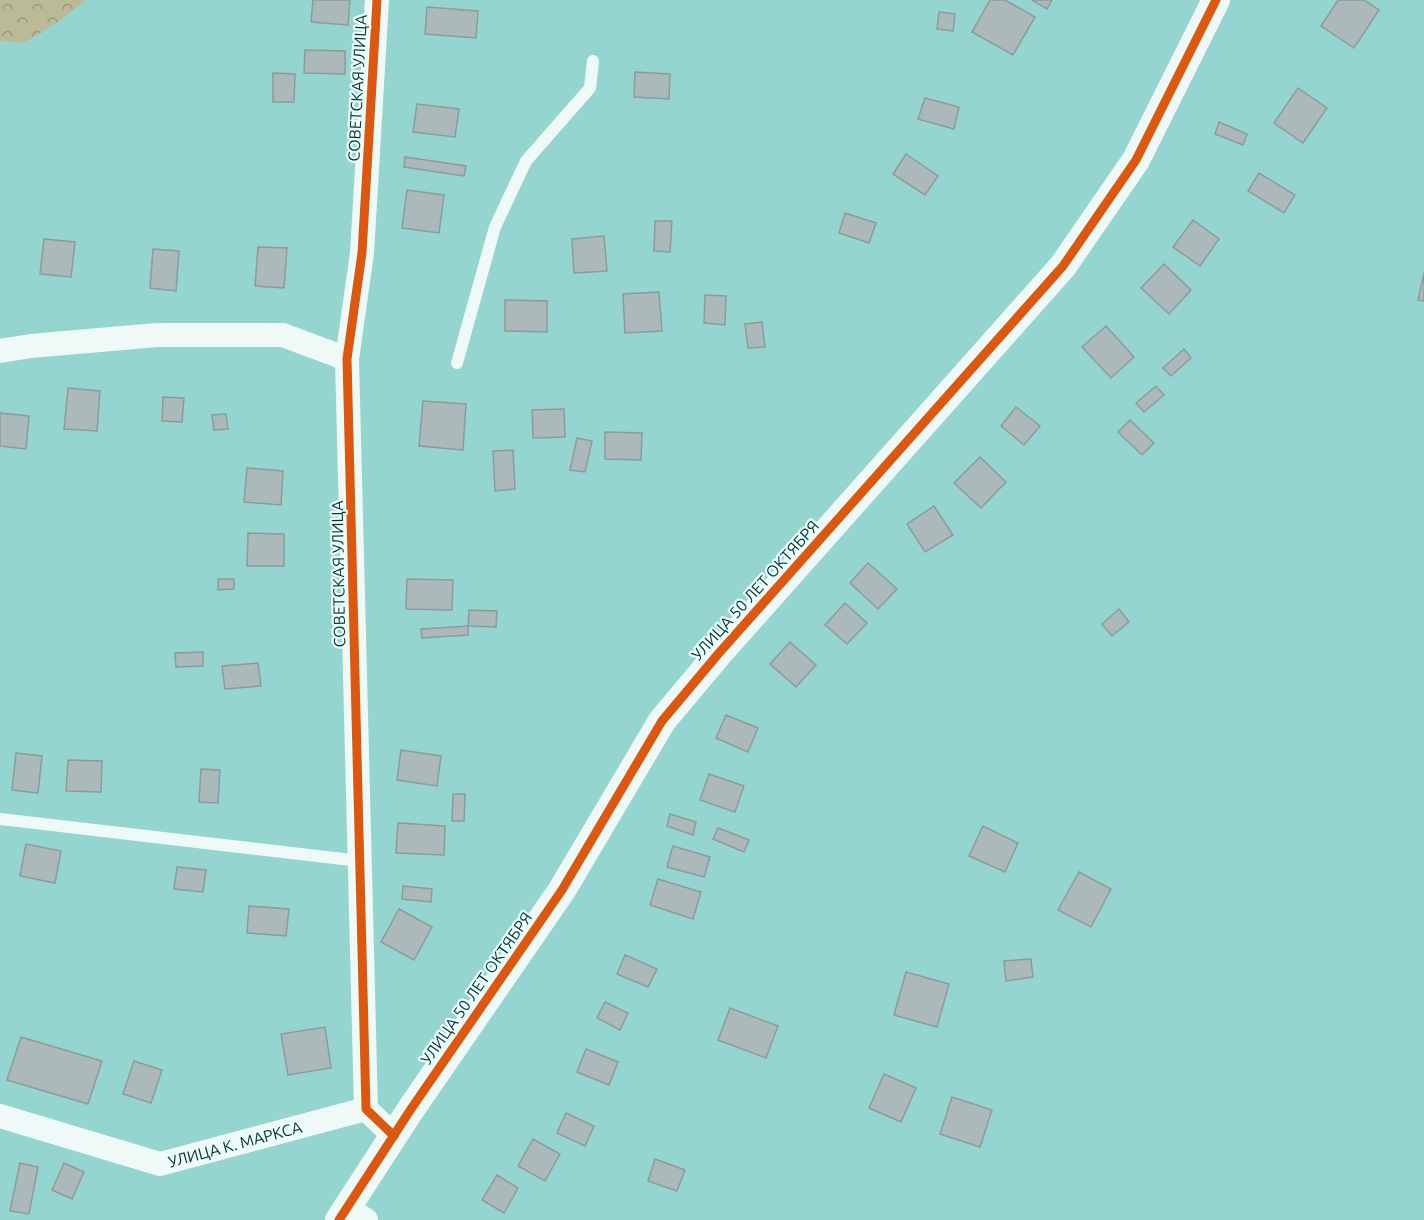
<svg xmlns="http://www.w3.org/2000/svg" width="1424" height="1220" viewBox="0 0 1424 1220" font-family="Ubuntu,sans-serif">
<defs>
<pattern id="forest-crowns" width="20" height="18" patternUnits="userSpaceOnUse" patternTransform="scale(1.5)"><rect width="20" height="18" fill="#baba96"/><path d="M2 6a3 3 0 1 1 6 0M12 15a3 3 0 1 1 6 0" fill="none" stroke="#95987b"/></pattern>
</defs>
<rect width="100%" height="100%" fill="#94d5cf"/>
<path fill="url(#forest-crowns)" d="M0 0H86L61 20 24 43 0 41Z"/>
<g fill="#acb9ba" stroke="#8d9b9c" stroke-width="1.5">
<path d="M313 0H350L348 25 311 22Z"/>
<path d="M990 0H1005L1035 17 1013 55 972 32Z"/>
<path d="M1032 0H1052L1047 9Z"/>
<path d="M1338 0H1364L1379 10 1354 48 1321 26Z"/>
<path d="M427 7 478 11 476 38 425 34Z"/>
<path d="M939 12 955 14 953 31 937 29Z"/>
<path d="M305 50 345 51V74L304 73Z"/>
<path d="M635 72 670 74 669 99 634 97Z"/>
<path d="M273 73 295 74 294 102H273Z"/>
<path d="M1298 88 1327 108 1303 143 1274 123Z"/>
<path d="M925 98 959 107 954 129 918 119Z"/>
<path d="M417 104 459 109 455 137 413 132Z"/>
<path d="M1219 122 1247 134 1243 145 1215 134Z"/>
<path d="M906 154 938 176 925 195 893 174Z"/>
<path d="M405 157 466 166 464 176 404 167Z"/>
<path d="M1259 173 1295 195 1284 213 1248 191Z"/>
<path d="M407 190 444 195 439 233 402 228Z"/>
<path d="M845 213 876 223 869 243 839 233Z"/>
<path d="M1193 220 1219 239 1200 266 1173 247Z"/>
<path d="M655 221H672L670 252 654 251Z"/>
<path d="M604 236 607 271 574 273 572 239Z"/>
<path d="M44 239 75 242 71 277 40 274Z"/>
<path d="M258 247 287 248 284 288 255 286Z"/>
<path d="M153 249 179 251 176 291 150 288Z"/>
<path d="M1164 264 1191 290 1169 314 1141 288Z"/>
<path d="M1424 273V301L1418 300Z"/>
<path d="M659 292 662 331 625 333 623 294Z"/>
<path d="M705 295 726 296 725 325 704 323Z"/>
<path d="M505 300 547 301V332L505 331Z"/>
<path d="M762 322 765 347 748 348 745 324Z"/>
<path d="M1106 326 1134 357 1111 378 1082 347Z"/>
<path d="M1184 349 1191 358 1171 376 1163 368Z"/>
<path d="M1156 386 1164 395 1144 412 1136 403Z"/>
<path d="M68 388 100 391 97 431 64 429Z"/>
<path d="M163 397 184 398 182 422 162 421Z"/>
<path d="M423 401 466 404 463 450 419 446Z"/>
<path d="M1016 407 1040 426 1024 445 1001 426Z"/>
<path d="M564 409 565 437 533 438 532 410Z"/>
<path d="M0 413 29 416 26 449 0 446Z"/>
<path d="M226 414 228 429 214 430 212 415Z"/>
<path d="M1130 420 1154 443 1142 455 1118 432Z"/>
<path d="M605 432 642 433 641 460 605 459Z"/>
<path d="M577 438 592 441 585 472 570 470Z"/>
<path d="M513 450 515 489 495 491 493 451Z"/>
<path d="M980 457 1006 482 981 508 954 483Z"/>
<path d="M247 468 283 471 281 505 244 502Z"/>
<path d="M934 506 953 535 925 552 907 524Z"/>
<path d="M248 533 284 534V566H247Z"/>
<path d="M868 563 897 589 878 609 850 583Z"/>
<path d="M218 579H234V589L218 590Z"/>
<path d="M407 579 453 580 452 610 406 609Z"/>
<path d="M845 603 867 623 847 644 825 625Z"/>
<path d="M1119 609 1129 622 1112 636 1102 624Z"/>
<path d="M469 610 497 611 496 627 468 626Z"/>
<path d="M468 626V635L422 638 421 629Z"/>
<path d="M790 642 816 665 796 687 770 664Z"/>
<path d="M203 652V666L176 667 175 653Z"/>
<path d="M258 663 261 686 225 689 222 666Z"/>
<path d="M726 715 758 728 748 752 716 738Z"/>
<path d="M401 750 441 756 437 786 397 780Z"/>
<path d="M16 753 42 756 38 793 12 790Z"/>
<path d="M68 760 102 761 101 792 66 791Z"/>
<path d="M201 769 220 770 218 803 199 802Z"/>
<path d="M709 774 744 786 735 812 700 800Z"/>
<path d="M453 794H465L464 821H452Z"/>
<path d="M670 814 696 822 693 835 667 826Z"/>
<path d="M398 823 445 826 444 855 396 853Z"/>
<path d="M983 826 1018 843 1005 872 969 856Z"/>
<path d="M718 828 749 840 744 852 713 839Z"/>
<path d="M26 844 61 851 55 883 20 876Z"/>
<path d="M673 846 710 857 704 877 667 867Z"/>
<path d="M177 867 206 870 203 892 174 889Z"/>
<path d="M1079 872 1111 889 1091 927 1058 910Z"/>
<path d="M658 879 701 892 693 919 650 905Z"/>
<path d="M403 886 432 889 431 902 402 899Z"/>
<path d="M249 906 289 909 286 936 247 933Z"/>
<path d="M399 909 432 927 414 960 381 942Z"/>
<path d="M625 955 657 969 648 987 617 974Z"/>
<path d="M1031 959 1033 977 1006 981 1004 961Z"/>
<path d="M906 972 949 984 937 1027 894 1015Z"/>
<path d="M605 1002 628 1013 620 1030 597 1018Z"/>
<path d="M730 1008 778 1026 766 1058 718 1040Z"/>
<path d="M325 1027 331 1068 288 1075 281 1034Z"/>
<path d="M21 1037 102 1061 88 1104 7 1080Z"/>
<path d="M586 1049 618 1062 609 1085 577 1072Z"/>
<path d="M134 1061 162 1070 151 1103 123 1094Z"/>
<path d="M884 1074 916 1088 901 1122 869 1108Z"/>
<path d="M952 1097 992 1110 980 1147 940 1134Z"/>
<path d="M566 1113 594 1126 585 1146 557 1133Z"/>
<path d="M533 1139 560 1154 545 1181 518 1166Z"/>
<path d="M655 1159 685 1170 677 1191 648 1181Z"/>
<path d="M20 1163 38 1167 29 1214 10 1211Z"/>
<path d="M64 1163 84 1172 72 1199 52 1190Z"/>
<path d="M497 1175 518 1188 504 1213 482 1200Z"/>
</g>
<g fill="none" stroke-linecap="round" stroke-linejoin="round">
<g stroke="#eff9f8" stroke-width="12">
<path d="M457 363 495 227 526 161 590 88 593 61"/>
<path d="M0 819 360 861"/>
</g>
<g stroke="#eff9f8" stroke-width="24">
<path d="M377 0 362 253 347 359 366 1109 394 1136"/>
<path d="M0 351 31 346 157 335H283L347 359"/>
<path d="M0 1116 160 1164 366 1109"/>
<path d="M347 1209 366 1220"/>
</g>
<path stroke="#eff9f8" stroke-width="28" d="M339 1220 411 1109 562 890 662 721 719 653 1063 266 1136 160 1216 0"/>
<defs>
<g id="cycleway">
<path d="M377 0 362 253 347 359 366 1109 394 1136"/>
<path d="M339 1220 411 1109 562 890 662 721 719 653 1063 266 1136 160 1216 0"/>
</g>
</defs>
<use href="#cycleway" stroke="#eafefc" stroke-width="13"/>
<use href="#cycleway" stroke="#dd570e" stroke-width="9"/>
</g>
<g text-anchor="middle" stroke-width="4.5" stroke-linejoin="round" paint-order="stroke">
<g font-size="16" fill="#0b322f" stroke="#eafefc">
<text transform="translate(357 88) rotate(-87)" y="6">СОВЕТСКАЯ УЛИЦА</text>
<text transform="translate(338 574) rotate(-91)" y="6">СОВЕТСКАЯ УЛИЦА</text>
<text transform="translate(755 590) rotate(-48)" y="6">УЛИЦА 50 ЛЕТ ОКТЯБРЯ</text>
<text transform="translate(476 988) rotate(-55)" y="6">УЛИЦА 50 ЛЕТ ОКТЯБРЯ</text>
<text transform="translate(235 1144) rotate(-15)" y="6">УЛИЦА К. МАРКСА</text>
</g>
</g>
</svg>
